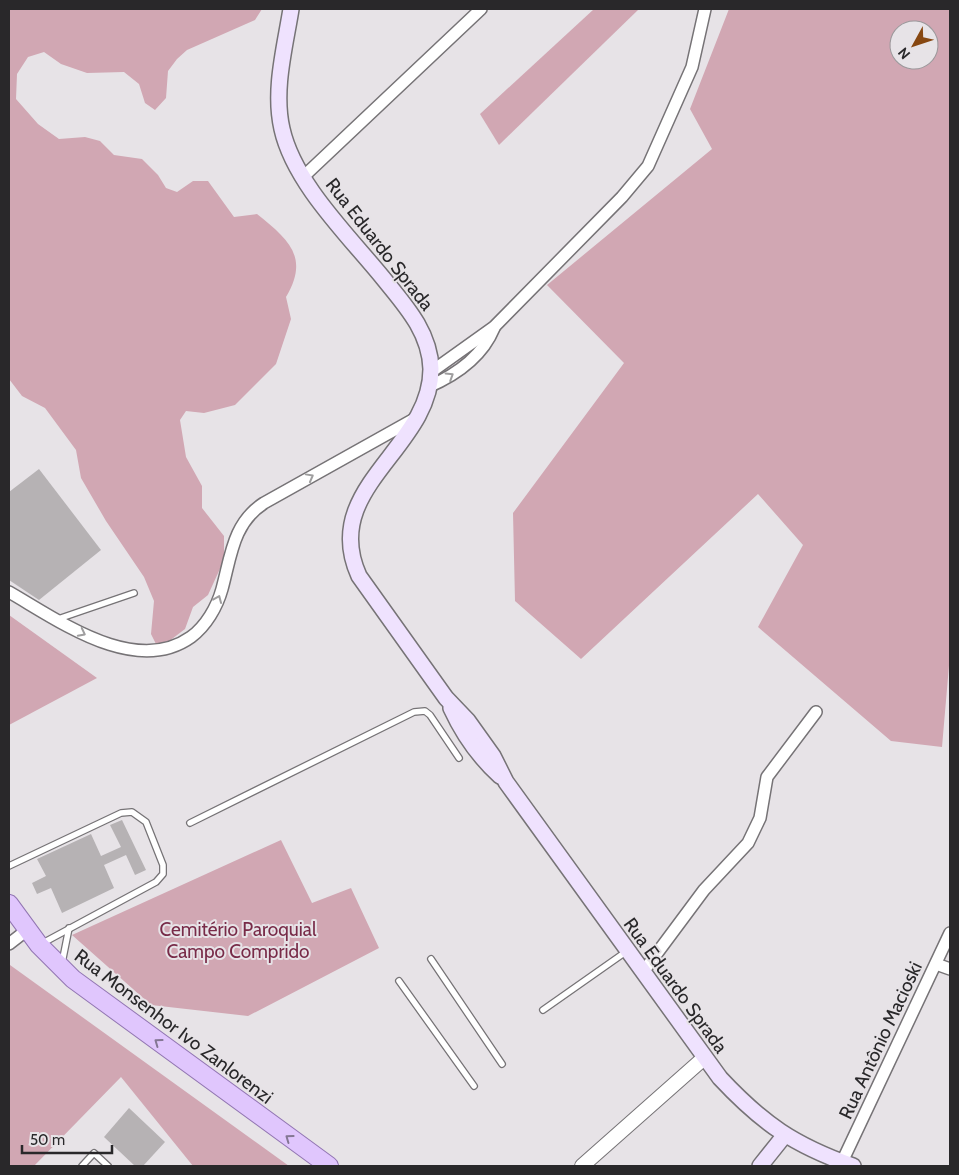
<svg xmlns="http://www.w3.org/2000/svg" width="959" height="1175" viewBox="0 0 959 1175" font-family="Cabin,sans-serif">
<rect width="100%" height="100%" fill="#e7e3e7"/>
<g fill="#d1a7b3" fill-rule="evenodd">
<path d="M9 9H262L255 20 187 50 177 59 168 71 166 98 155 110 145 103 139 84 124 72 87 73 61 64 44 52 28 57 17 74 16 99 38 124 59 139 85 137 100 141 114 155 142 159 158 175 166 188 177 192 193 181H208L234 217 257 214C288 239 310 257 286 297L291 319 276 364 235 405 204 413 186 411 180 420 186 457 202 486V508L224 536V560L208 595 193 607 185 629 164 645 157 646 151 634 154 601 144 577 106 521 81 478 76 450 45 408 22 396 9 379Z"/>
<path d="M594 9H639L499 145 480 114Z"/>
<path d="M729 9H950V654L942 747 891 741 758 627 803 545 758 494 581 659 515 601 513 513 624 363 547 285 712 149 690 109ZM899 30H929V60H899Z"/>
<path d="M9 615 97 678 9 725Z"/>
<path d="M281 840 312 903 351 888 379 948 248 1016 151 1005 72 935Z"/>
<path d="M10 965 289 1166H193L121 1077 34 1166H9Z"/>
</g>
<g fill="#b6b2b4">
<path d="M39 469 101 550 39 600 9 580V492Z"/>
<path d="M122 820 146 870 135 875 126 855 104 865 114 888 62 913 51 888 37 894 32 883 46 876 37 859 91 834 101 856 121 847 110 825Z"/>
<path d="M129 1108 165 1142 143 1166H135L104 1137Z"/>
</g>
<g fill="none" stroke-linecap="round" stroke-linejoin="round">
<defs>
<g id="service">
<path d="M58 619 134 593"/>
<path d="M190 823 414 712 425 711 430 715 459 758"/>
<path d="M9 866 121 813 132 812 146 822 163 865V874L156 882 41 944"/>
<path d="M431 959 502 1064"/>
<path d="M62 963 69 928"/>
<path d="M399 981 474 1086"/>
<path d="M543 1010 627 951"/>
<path d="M82 1166 94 1153 108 1166"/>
</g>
<g id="minor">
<path d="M303 177 481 9"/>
<path d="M431 372 494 327 622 197 648 166 692 67 705 9"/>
<path d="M428 387C456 375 482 357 494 328"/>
<path d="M9 592C58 620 135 677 191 637 206 626 217 607 222 589 231 556 233 523 264 503L416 418"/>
<path d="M9 944 27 930"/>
<path d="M936 964 950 969"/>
<path d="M643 972 704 890 748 843 760 818 767 777 816 712"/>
<path d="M842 1162 950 933"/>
</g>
<path id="tertiary" d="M582 1166 704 1058"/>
<g id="secondary">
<path d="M291 9C285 47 273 90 282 129 294 183 348 235 383 278 405 305 430 332 431 369 431 449 319 488 359 576L446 698 468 721 493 756 506 782 720 1078C763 1124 794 1145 853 1166"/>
<path d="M451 708C463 734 479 757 500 776"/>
<path d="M760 1166 784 1136"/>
</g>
<path id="primary" d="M9 904 39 945 73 979 329 1166"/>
</defs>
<use href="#service" stroke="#767376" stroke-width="8"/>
<use href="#minor" stroke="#767376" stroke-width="14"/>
<use href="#tertiary" stroke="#767376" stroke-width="16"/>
<use href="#secondary" stroke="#767376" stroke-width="18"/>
<use href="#primary" stroke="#9276b2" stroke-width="20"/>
<use href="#service" stroke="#fff" stroke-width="5.5"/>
<use href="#minor" stroke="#fff" stroke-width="11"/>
<use href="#tertiary" stroke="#fff" stroke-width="14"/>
<use href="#secondary" stroke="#efe2fe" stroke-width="15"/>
<use href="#primary" stroke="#e0c6fd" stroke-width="18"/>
</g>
<defs><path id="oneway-chevron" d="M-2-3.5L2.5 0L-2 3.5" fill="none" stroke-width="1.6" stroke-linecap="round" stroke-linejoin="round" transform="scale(1.25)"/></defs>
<g stroke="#9f9e9f">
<use href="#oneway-chevron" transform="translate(450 376) rotate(-32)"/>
<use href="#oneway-chevron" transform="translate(310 477) rotate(-29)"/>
<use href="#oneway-chevron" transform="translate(218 599) rotate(-67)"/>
<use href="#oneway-chevron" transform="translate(82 633) rotate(27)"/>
</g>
<g stroke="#847794">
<use href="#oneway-chevron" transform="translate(158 1042) rotate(-144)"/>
<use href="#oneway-chevron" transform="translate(289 1138) rotate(-144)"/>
</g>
<g text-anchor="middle" stroke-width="4" stroke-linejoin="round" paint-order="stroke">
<g font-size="19" fill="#29282a" stroke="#e7e3e7">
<text transform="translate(380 244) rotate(52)" y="7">Rua Eduardo Sprada</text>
<text transform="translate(676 985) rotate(54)" y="7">Rua Eduardo Sprada</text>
<text transform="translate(174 1026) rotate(37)" y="7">Rua Monsenhor Ivo Zanlorenzi</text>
<text transform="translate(880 1040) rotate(-65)" y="7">Rua Antônio Macioski</text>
</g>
<g font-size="19" fill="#782b48" stroke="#e7e3e7">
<text x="238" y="936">Cemitério Paroquial<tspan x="238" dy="22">Campo Comprido</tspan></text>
</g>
</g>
<rect width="959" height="1175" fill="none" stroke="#29282a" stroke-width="20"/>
<g transform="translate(914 45) rotate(230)"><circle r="24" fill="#e7e3e7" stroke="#9b989b"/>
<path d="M0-4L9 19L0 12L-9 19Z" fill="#874711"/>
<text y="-8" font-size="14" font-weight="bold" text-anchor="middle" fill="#29282a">N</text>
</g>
<path d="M22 1145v8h90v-8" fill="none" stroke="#29282a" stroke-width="2.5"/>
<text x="30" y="1145" font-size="15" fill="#29282a" stroke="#e7e3e7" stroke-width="4" paint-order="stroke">50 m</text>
</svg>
